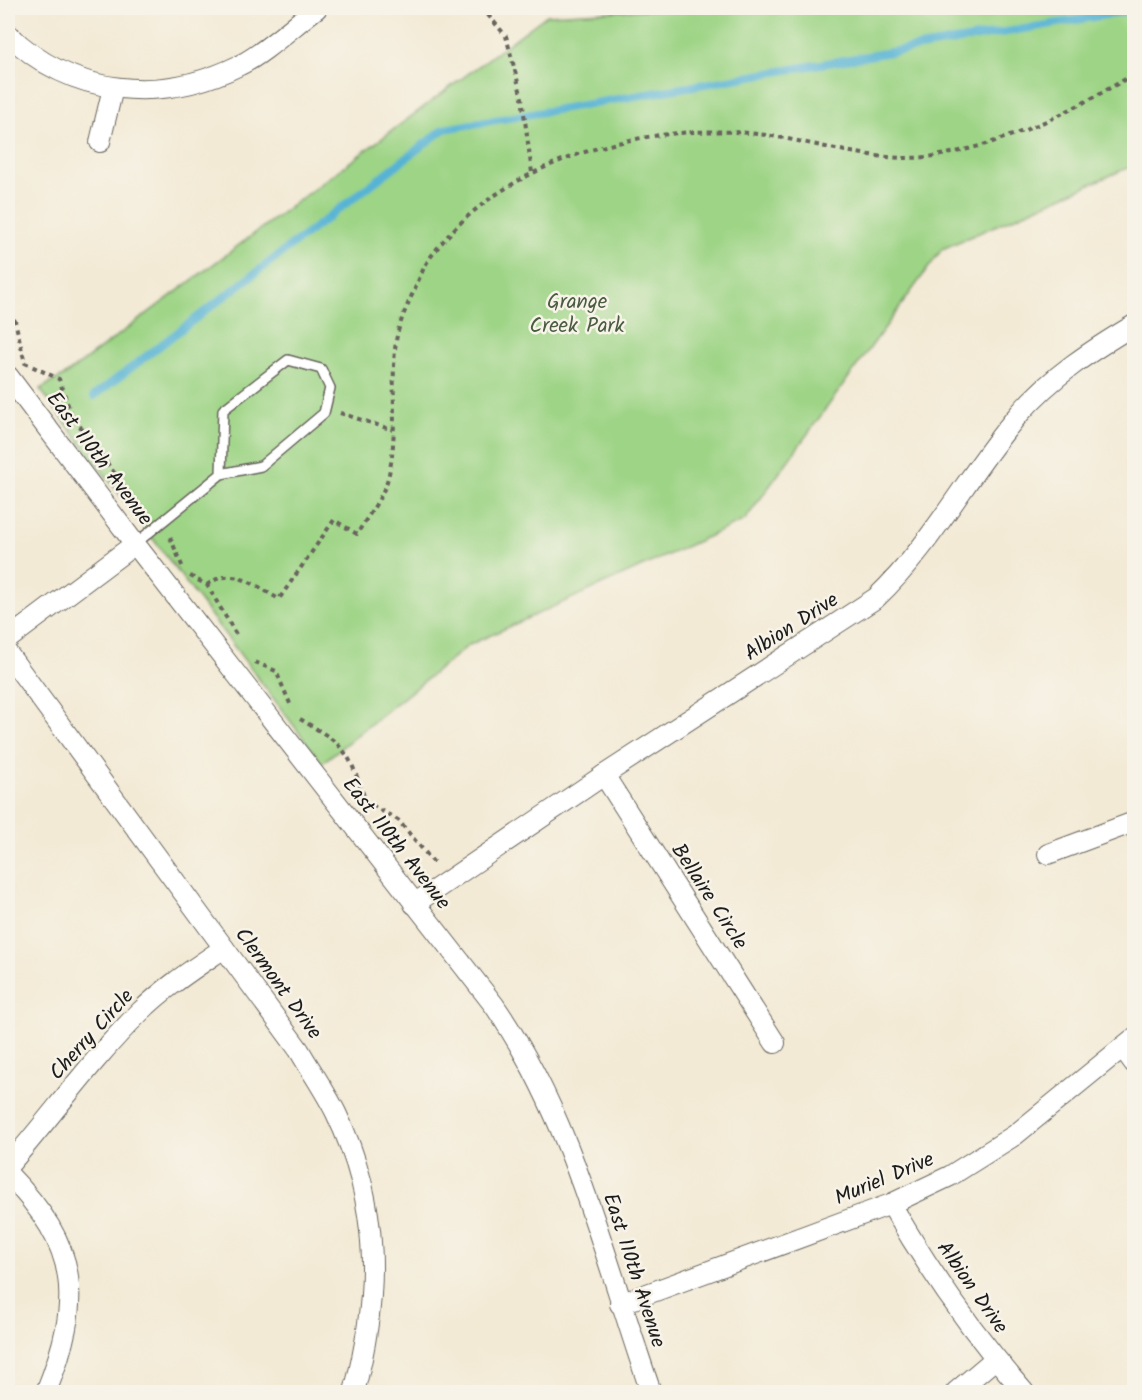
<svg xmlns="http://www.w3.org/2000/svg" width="1142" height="1400" viewBox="0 0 1142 1400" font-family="Kalam,sans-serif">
<rect width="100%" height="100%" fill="#f7f3e8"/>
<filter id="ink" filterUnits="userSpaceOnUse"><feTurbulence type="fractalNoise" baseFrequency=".0167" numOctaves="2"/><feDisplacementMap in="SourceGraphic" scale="12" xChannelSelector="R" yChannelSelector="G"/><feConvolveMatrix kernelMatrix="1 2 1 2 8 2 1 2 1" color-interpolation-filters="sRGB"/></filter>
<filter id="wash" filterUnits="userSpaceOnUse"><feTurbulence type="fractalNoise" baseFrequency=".008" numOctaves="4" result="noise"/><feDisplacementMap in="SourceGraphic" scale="24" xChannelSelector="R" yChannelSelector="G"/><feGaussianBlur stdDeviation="1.35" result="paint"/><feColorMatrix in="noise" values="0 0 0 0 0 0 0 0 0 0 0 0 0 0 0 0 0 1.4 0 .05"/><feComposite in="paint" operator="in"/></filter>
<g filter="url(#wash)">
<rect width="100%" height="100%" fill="#f3ead5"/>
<path fill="#9dd485" stroke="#5c7850" stroke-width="1.5" d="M680 8H1134V165L942 249 745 520 469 645 322 763 40 389 65 375 547 15Z"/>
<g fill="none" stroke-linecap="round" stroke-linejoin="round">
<path stroke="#56b3d4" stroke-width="8" d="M94 396 444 129 1134 10"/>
</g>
</g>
<g filter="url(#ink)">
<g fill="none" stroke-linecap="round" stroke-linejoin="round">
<defs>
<path id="service" d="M135 544 221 474 261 466 324 413 330 388 321 369 288 360 223 410 221 474"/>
<g id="minor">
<path d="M8 34C72 97 161 104 240 65 264 54 295 24 317 8"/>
<path d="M100 142 113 88"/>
<path d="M8 376 135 544 494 1005C574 1121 605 1261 651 1392"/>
<path d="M8 639 135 544"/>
<path d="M8 654 299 1050C311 1071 325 1091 336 1113 381 1206 380 1295 354 1392"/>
<path d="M604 775 775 1043"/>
<path d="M1048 854 1134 822"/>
<path d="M414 904 604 775 876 598C933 544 968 473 1019 414 1052 376 1092 350 1134 325"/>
<path d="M1123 1048 1134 1063"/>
<path d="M8 1166C52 1116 91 1060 140 1012 165 987 195 968 224 948"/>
<path d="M8 1174C80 1248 83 1299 46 1392"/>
<path d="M891 1204C930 1273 972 1332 1024 1392"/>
<path d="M620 1304 891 1204 950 1176 1015 1135 1134 1038"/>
<path d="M956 1392 995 1359"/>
</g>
</defs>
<use href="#service" stroke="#67645d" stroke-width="12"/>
<use href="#minor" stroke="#67645d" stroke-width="22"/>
<g stroke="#67645d" stroke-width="4" stroke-dasharray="4.5 4.5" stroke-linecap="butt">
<path d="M482 8 506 36 522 98 532 173"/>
<path d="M8 312 15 321 25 363 59 379 71 414 146 516"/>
<path d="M340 413 393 430"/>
<path d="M170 537 183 568"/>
<path d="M190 576 207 585 237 636"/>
<path d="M207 585C232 565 256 586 279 599L334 520 357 534C367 517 383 497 388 478 399 434 390 386 396 341 399 322 408 304 416 286 420 277 424 266 430 258 500 158 656 117 772 136 825 145 881 164 935 156 1008 144 1072 111 1134 74"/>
<path d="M255 662 276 671 291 706"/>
<path d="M300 719C348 747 348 751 366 802L398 820 435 864"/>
</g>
<use href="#service" stroke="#fff" stroke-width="9"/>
<use href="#minor" stroke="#fff" stroke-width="20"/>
</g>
</g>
<g text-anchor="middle" stroke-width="5" stroke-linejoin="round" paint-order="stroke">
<g font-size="21" fill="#495c41" stroke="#f7f3e8">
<text x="577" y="308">Grange<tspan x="577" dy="24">Creek Park</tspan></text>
</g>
<g font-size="21" fill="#1c1c1c" stroke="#f7f3e8">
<text transform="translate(100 458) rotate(53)" y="7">East 110th Avenue</text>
<text transform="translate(791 626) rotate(-33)" y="7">Albion Drive</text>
<text transform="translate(397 843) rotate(52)" y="7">East 110th Avenue</text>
<text transform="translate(710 896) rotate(57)" y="7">Bellaire Circle</text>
<text transform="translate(279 983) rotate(54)" y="7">Clermont Drive</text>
<text transform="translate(91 1034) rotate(-48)" y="7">Cherry Circle</text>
<text transform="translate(884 1178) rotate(-23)" y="7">Muriel Drive</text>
<text transform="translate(635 1270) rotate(72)" y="7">East 110th Avenue</text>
<text transform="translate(973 1287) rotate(55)" y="7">Albion Drive</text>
</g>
</g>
<rect width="1142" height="1400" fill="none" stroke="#f7f3e8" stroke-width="30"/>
</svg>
